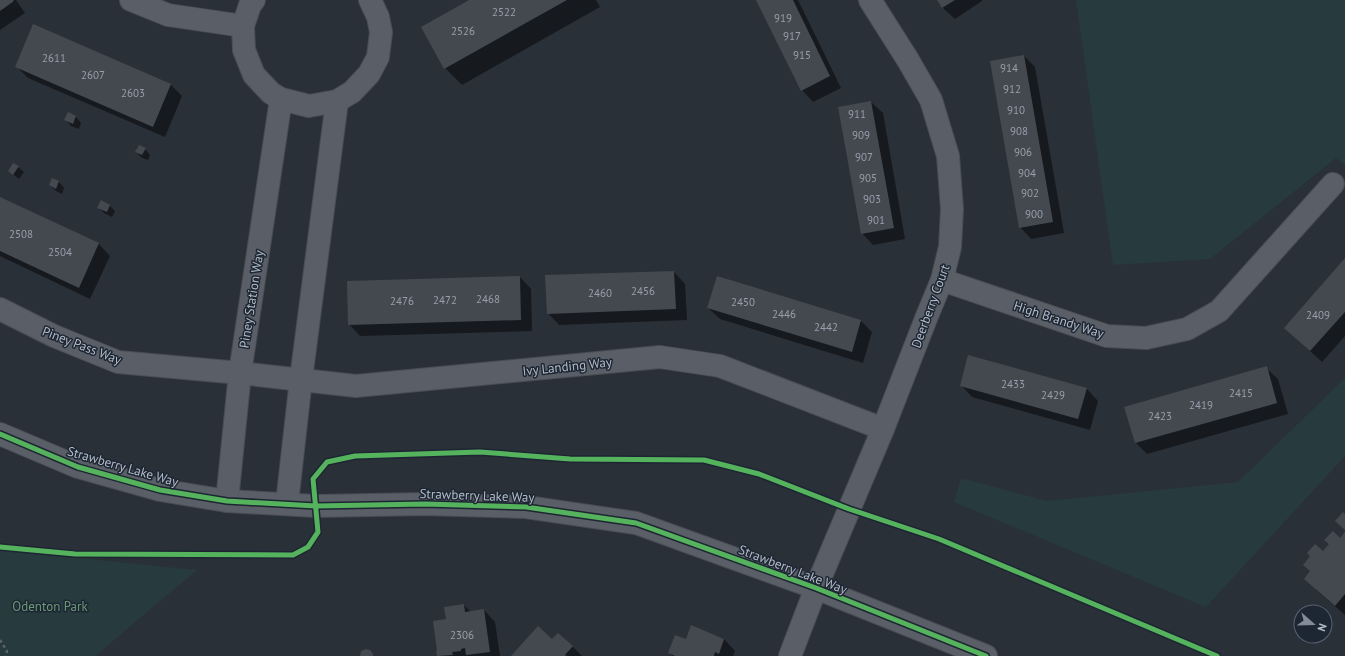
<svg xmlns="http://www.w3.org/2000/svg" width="1345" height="656" viewBox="0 0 1345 656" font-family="'PT Sans',sans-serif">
<rect width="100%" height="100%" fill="#2a3038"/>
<g fill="#273a3e">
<path d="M1076 0H1345V165L1336 158 1210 259 1113 265Z"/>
<path d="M1345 378V456L1206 607 954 502 961 478 1047 501 1238 482Z"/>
<path d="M0 550 197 570 95 656H0Z"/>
</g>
<g fill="#0007">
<path d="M0 0H16L25 13 0 30Z"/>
<path d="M470 0H596L600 7 462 85 445 68 422 27Z"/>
<path d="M757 0H798L841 88 813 102 802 90Z"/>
<path d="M938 0H982V1L955 19 943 8Z"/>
<path d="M34 26 171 85 182 96 165 137 28 78 16 66Z"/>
<path d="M1024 56 1035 67 1064 233 1031 239 1020 227Z"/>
<path d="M871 102 883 113 905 239 873 245 862 233Z"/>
<path d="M69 114 76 117 81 123 79 129 71 126 66 120Z"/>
<path d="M145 149 150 155 148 160 142 158 136 152Z"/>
<path d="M18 167 24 172 19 179 9 171Z"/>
<path d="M52 179 59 182 64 188 62 194 56 191 50 185Z"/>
<path d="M0 198 99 244 110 256 90 299 0 256Z"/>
<path d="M110 206 115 211 112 217 104 213 98 207Z"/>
<path d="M1345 260V336L1322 362 1297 339Z"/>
<path d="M674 272 685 284 687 320 559 325 548 313Z"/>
<path d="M520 277 531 289 532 331 360 336 349 324Z"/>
<path d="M718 277 861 321 872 332 863 363 720 319 708 308Z"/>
<path d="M1266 368 1278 379 1288 414 1147 454 1136 443Z"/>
<path d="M961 385 1087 389 1098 401 1090 430 972 397Z"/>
<path d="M1345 534V615L1316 590 1323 552 1340 539Z"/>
<path d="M464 605 471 612 484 610 495 622 500 656H438L437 652 447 620Z"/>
<path d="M692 627 724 639 735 651 733 656H673L669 653 686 640Z"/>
<path d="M552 640 572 646 582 656H513Z"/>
</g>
<g fill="#444950">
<path d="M0 0H13L14 1 0 11Z"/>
<path d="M469 0H567L444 69 421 27Z"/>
<path d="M756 0H793L830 76 801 91Z"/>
<path d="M937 0H955L942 8Z"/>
<path d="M33 24 171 84 153 127 15 67Z"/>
<path d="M1024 55 1053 222 1019 228 990 61Z"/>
<path d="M871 101 894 228 861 234 838 107Z"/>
<path d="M68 112 76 116 73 124 64 120Z"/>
<path d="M139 145 146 148 142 155 135 152Z"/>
<path d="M13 163 19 166 13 175 8 171Z"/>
<path d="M52 178 59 181 56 189 49 185Z"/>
<path d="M0 197 99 243 79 288 0 251Z"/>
<path d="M101 200 110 205 107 212 97 208Z"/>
<path d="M1345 258V312L1310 351 1284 328Z"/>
<path d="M674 271 676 309 547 314 545 275Z"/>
<path d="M520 276 521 320 348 325 347 281Z"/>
<path d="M717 276 861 320 852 352 707 308Z"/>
<path d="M968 355 1087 388 1078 419 960 386Z"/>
<path d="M1267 366 1277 403 1135 443 1124 407Z"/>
<path d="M1343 512 1345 514V530L1335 521Z"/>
<path d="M1333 531 1340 538 1345 532V594L1335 606 1304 579 1310 571 1303 565 1310 556 1307 553 1315 544 1323 551 1329 544 1324 540Z"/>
<path d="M464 604 465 612 484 609 490 652 466 655 465 648 461 649V651L452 652 453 655 437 656 436 651H437L433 621 446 619 444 607Z"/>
<path d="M691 625 724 639 719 654 715 652 714 656H675L668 653 675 635 686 639Z"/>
<path d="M538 626 552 639 558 633 573 646 565 655 567 656H511Z"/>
<path d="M366 649 370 650 373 654V656H360L361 651Z"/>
</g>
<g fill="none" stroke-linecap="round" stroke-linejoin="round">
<defs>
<g id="minor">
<path d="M131 0 168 15 243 26"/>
<path d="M254 0 250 5 243 26 244 50 254 75 271 93 281 99 309 106 337 101 352 92 369 74 378 57 381 32 378 17 370 0"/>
<path d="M942 280 1107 336 1146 338 1187 329 1219 311 1333 184"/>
<path d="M0 309 54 336 118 362 240 373 356 386 660 357 720 366 883 429"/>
<path d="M0 434 78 467 160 490 227 501 316 506 425 504 526 507 636 523 816 588 986 656"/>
<path d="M227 501 240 373 281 99"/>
<path d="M287 503 301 379 337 101"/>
<path d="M790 656 816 588 883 429 927 316 942 280 950 247 952 209 948 156 931 100 908 60 870 0"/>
</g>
</defs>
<use href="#minor" stroke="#484c53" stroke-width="24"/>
<path stroke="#5d636a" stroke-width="2.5" stroke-dasharray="3 3" stroke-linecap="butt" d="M0 640 7 651 6 656"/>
<use href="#minor" stroke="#5a5e66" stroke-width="22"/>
<defs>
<g id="cycleway">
<path d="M0 434 78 467 160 490 227 501 316 506 425 504 526 507 636 523 816 588 986 656"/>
<path d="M0 547 75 554 293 555 308 547 318 532 313 479 327 462 355 456 480 452 570 459 704 460 759 474 849 509 939 539 1217 656"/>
</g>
</defs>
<use href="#cycleway" stroke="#1d2633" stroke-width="8"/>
<use href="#cycleway" stroke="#56b35d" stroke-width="5"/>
</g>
<g text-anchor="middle" stroke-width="3" stroke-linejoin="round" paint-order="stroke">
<g font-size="11" fill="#989fab">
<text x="504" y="16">2522</text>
<text x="783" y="22">919</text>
<text x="463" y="35">2526</text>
<text x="792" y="40">917</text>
<text x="802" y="59">915</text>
<text x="54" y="62">2611</text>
<text x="1009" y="72">914</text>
<text x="93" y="79">2607</text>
<text x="1012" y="93">912</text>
<text x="133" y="97">2603</text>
<text x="1016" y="114">910</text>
<text x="857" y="118">911</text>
<text x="1019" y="135">908</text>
<text x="861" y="139">909</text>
<text x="1023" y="156">906</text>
<text x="864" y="161">907</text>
<text x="1027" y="177">904</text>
<text x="868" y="182">905</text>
<text x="1030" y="197">902</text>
<text x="872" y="203">903</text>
<text x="1034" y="218">900</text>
<text x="876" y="224">901</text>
<text x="21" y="238">2508</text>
<text x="60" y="256">2504</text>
<text x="643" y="295">2456</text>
<text x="600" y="297">2460</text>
<text x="488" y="303">2468</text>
<text x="445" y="304">2472</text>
<text x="402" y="305">2476</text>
<text x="743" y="306">2450</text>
<text x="784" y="318">2446</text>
<text x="1318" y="319">2409</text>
<text x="826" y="331">2442</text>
<text x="1013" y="388">2433</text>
<text x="1241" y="397">2415</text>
<text x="1053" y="399">2429</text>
<text x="1201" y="409">2419</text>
<text x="1160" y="420">2423</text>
<text x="462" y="639">2306</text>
</g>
<g font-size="13" fill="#b4bcc9" stroke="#1d2633">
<text transform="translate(251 299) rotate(-81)" y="5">Piney Station Way</text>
<text transform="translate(930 306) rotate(-70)" y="5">Deerberry Court</text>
<text transform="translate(1059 319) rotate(18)" y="5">High Brandy Way</text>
<text transform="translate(82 345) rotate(21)" y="5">Piney Pass Way</text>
<text transform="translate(567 366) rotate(-6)" y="5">Ivy Landing Way</text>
<text transform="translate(123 466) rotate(16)" y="5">Strawberry Lake Way</text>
<text transform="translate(477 495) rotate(2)" y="5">Strawberry Lake Way</text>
<text transform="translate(793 569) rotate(21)" y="5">Strawberry Lake Way</text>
</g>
<g font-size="13" fill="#6b9a76" stroke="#1d2633">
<text x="50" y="611">Odenton Park</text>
</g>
</g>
<g transform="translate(1313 624) rotate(110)"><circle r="19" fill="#1d2633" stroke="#59626f"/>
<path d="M0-3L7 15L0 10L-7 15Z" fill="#848b96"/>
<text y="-6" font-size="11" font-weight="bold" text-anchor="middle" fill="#b4bcc9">N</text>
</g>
</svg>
